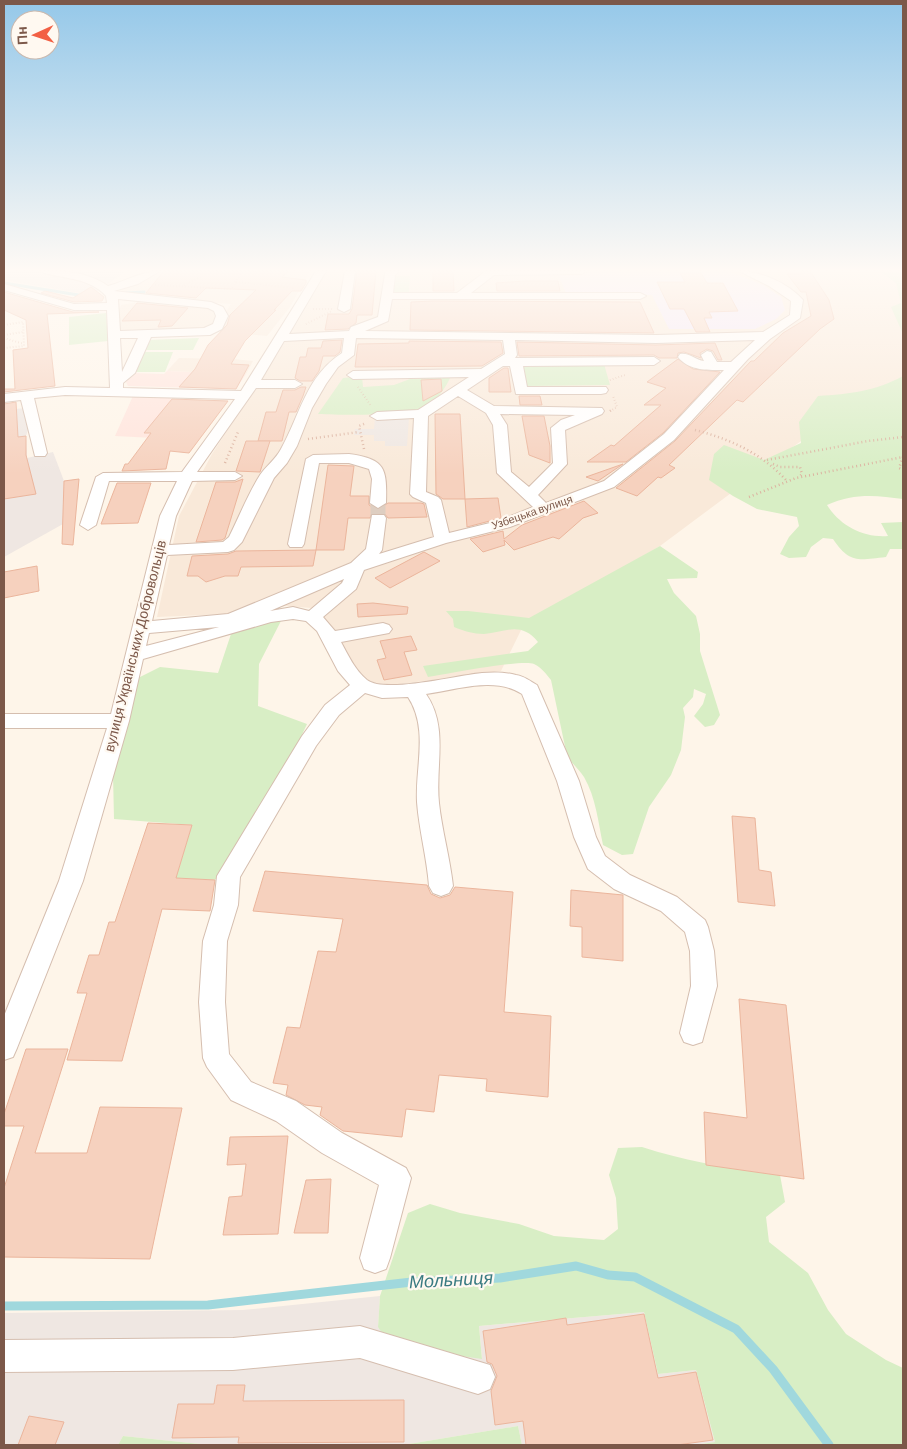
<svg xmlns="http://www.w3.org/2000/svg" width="907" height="1449" viewBox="0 0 907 1449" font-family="Barlow,sans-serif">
<rect width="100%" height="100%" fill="#fef5e9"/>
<g fill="#f9e9d9">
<path d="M158 271H310L290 307 267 336 214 331 231 304 191 301 114 290 146 278Z"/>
<path d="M327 271H886L903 285V379L852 403 660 546 523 626 501 671 393 685 367 682 312 608 261 604 227 614 157 617 179 516 212 454 297 323Z"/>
<path d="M152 300 208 305 218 313 215 326 205 331 117 333 116 322 121 305Z"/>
<path d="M179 358 233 359 253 361 246 374 167 371Z"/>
</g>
<g fill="#ffe4dc">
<path d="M167 371 211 373 246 374 236 389 128 386 126 382 132 373 164 374Z"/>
<path d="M133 396 158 397 226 403 173 439 115 436Z"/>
</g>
<g fill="#efe7e2">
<path d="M4 271H127L91 295 4 280Z"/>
<path d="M26 408 29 427 26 436 27 458 53 452 64 481 63 524 4 557V410Z"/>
<path d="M375 418H409L407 446H385V441H374V435H354L355 429H374Z"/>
<path d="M380 1296 378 1327 441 1353 482 1358 479 1326 644 1312 658 1374 696 1370 715 1442 695 1445H522L518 1426 403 1445H210L123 1436 118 1445H4V1313L243 1310Z"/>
</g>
<path fill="#f2e5fb" d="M587 271H728L763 285 781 297 785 310 776 319 755 329H669L652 295 566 293 558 274H581Z"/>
<g fill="#d8eec5">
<path d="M880 271H903V334L891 307 901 303 896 283Z"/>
<path d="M391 276H410L409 292H390Z"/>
<path d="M106 313 108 341 69 345V317Z"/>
<path d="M199 338 193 350H144L148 340Z"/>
<path d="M144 352H173L165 372H134Z"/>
<path d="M604 364 610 385 524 386 522 365Z"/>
<path d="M362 376 363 387 394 385 410 379 451 376C446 387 437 401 426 406 404 417 344 415 318 414L343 378Z"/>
<path d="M903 376V499C876 495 853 493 827 505 840 526 864 538 888 536L881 523 903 522V549H890L886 557C858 560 850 564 833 539L823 538 811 547 806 557 789 558 780 554 789 537 799 526 797 517 757 509 733 496 709 480 714 454 724 445 764 460 801 443 799 422 818 396C849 394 876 391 903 376Z"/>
<path d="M660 546 698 572 697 578 667 579 674 593 696 616 700 634V651L720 715 714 725 705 727 694 716 703 704 706 694 694 689 693 697 683 708 685 717 681 750 671 775 649 807 633 854 622 855 603 845C598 821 596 798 584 777 579 769 572 764 567 756L551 680C546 674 542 668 534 664 522 659 446 674 428 677L423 666 528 651 538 642C521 621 506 632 484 634 473 634 464 631 454 627L453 619 446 611H468L529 618Z"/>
<path d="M282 619 259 664 258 706 307 724 261 822 229 876 213 880 176 878 192 825 114 819 113 774 136 679 160 667 218 673 232 631Z"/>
<path d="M642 1147C688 1162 733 1169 780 1175L785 1202 766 1217 769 1242 808 1273 828 1310 846 1334 886 1360 903 1368V1445H695L715 1442 696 1370 658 1374 644 1312 479 1326 482 1359 441 1353 386 1339 378 1327 380 1296 408 1213 430 1204 460 1213 519 1224 554 1236 604 1240 618 1229 616 1198 609 1175 618 1148Z"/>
<path d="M518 1426 522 1445H386H403Z"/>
<path d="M123 1436 210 1445H118Z"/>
</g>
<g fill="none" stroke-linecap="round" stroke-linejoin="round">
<g stroke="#a0d8dd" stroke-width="3">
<path d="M4 283 85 296"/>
<path d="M126 293 144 292"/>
</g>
<path stroke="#a0d8dd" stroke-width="9" d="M4 1306 208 1305 412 1282 500 1278 576 1266 608 1275 635 1277 736 1329 773 1369 829 1445"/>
</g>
<g fill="#f6d1be" stroke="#ebb59c">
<path d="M164 271H289L282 277 306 280V283L301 291H292L274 310H276L245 341 231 364 249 365 236 389 179 387 195 369 208 345 227 325 230 315 256 290 206 288 196 298 146 293Z"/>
<path d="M357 271H376L372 315H357L356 323 348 329 325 330 328 314H349L352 309Z"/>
<path d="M433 271H453L454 291H433Z"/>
<path d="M801 271H810L829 300 834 319 820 329 743 402 737 400 669 465 675 468 661 478 658 477 637 496 616 488 675 441 751 361H754L783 333 811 316 806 292H801L787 274H802Z"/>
<path d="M680 273H701L707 283H723L738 311 709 312 712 318H704L710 332H696L684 309H670L657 282H685Z"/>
<path d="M525 281H558L560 291H497L496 283Z"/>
<path d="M91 287 104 297 102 301 74 302 41 293 45 291 73 298Z"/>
<path d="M4 292 73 312H99L47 314 55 386 4 392V389H15L13 350 28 348 26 320 4 310Z"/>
<path d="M433 301 640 302 654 333 410 330 411 302Z"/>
<path d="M137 303 188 308 172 326 158 327 161 320 122 321Z"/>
<path d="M342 340 340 352 335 356H323L319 371 312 381H300L295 378 300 357H306L308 348H321L323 341Z"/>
<path d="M409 341 501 342 503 353 482 366 355 367 358 344 409 343Z"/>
<path d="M517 342 656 345 715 343 722 360H718L713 351 707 349 700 353 701 358 684 352 678 353 677 358H659L654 355 519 356Z"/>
<path d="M678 359 693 369 720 372 663 433 626 462H587L611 445 614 446 661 405H644L666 388 647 382Z"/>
<path d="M504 368H508L511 392H489V378Z"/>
<path d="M441 379 442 391 423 401 421 380Z"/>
<path d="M301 387H306L303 396 296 412H289L282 441H258L266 412H276L283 390H295Z"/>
<path d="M519 396H540L542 405H520Z"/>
<path d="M172 399 228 401 189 453 170 451 166 469 122 471 125 464H128L151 433H144Z"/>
<path d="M16 402 18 437 26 436V455L36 494 4 499V404Z"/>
<path d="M435 414H460L465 499H443L436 494Z"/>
<path d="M522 416H544L550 446V463L529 455Z"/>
<path d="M246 441H270L260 472 236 471Z"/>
<path d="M623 464 598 481 586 477Z"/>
<path d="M328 465 354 466 350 496H369V505L377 510 388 503H421L424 504 427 517 388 518 384 513H372L370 518H348L344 550H316Z"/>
<path d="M79 479 73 545 62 544 64 481Z"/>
<path d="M243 479 225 538 222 540 196 542 216 482H235Z"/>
<path d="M117 483H151L138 523 101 524Z"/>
<path d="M498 498 501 518 467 527 465 499Z"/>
<path d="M584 501 598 513 583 518 559 539 553 537 514 550 504 540 505 545 483 552 470 539 503 531 504 539 522 525Z"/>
<path d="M316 550 313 566 241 567 238 576H225L206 582 198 576H187L192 556 228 554 236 551Z"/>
<path d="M424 552 440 561 390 588 375 578Z"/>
<path d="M37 566 39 591 4 598V572Z"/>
<path d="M373 603 408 607 407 614 358 617 357 604Z"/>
<path d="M411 636 417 650 404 652 412 675 384 680 377 660 386 658 380 641Z"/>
<path d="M732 816 755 818 759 870 771 872 775 906 738 902Z"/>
<path d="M148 823 192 825 176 878 215 880 210 911 162 909 122 1061 67 1060 87 993H77L89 955H99L109 922H115Z"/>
<path d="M265 871 427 885 431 894 440 898 450 895 455 887 513 892 504 1012 551 1016 548 1097 486 1091 487 1079 439 1075 434 1112 406 1109 402 1137 343 1131 320 1115 322 1107 305 1105 286 1095 288 1085 273 1083 287 1027 300 1028 318 951 336 952 343 919 253 911Z"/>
<path d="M571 890 623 895V961L582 957V927L570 926Z"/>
<path d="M739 999 786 1005 804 1179 706 1165 704 1112 747 1118Z"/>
<path d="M26 1049H68L35 1153H87L100 1107 182 1108 150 1259 4 1257V1188L24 1126H4V1114Z"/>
<path d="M288 1136 278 1234 223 1235 229 1197 242 1196 246 1164 227 1165 230 1137Z"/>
<path d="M331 1179 328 1233H294L306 1180Z"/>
<path d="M644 1314 658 1378 696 1372 713 1440 677 1445H526L523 1421 495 1425 491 1391 497 1376 492 1364 487 1362 483 1331 566 1318 567 1325Z"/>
<path d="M217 1385H245L243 1401 404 1400V1442L238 1443 239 1437 172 1438 178 1404H214Z"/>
<path d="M29 1416 64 1422 55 1445H18Z"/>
</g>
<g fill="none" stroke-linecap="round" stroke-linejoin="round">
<path stroke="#decec1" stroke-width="15" stroke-dasharray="15 8" stroke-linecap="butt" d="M378 503V518"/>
<defs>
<g id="minor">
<path d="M43 271C66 271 88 272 108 286 126 281 142 271 160 271L138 284 114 291 211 302 223 307 228 316 222 329 210 335 151 337 135 373 123 383V388L241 391 316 271H326L289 334 349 331 351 327 378 317 385 274 387 271H400L395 275 393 293H457L486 271H587L582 274 494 275 471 293H640L646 296 640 299H392L388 321 365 331 656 335 763 332 790 315 791 301 769 286 739 271C760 271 788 283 803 300L800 318 770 339 748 359 674 440 614 487 510 527 446 543 364 570 356 589 323 617 335 631 383 623 389 625 392 629 389 633 341 642C348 655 355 670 367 680 385 694 458 675 482 673 493 672 505 672 516 675 524 676 530 681 537 685L579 781 596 837 605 856 630 875 677 897 705 920 708 927 714 951 717 986 702 1042 693 1045 684 1042 680 1033 691 986 690 951 685 932 661 911 614 889 588 869 574 837 557 781 522 694C495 676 456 690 426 694 449 727 435 766 439 803 442 831 450 858 453 886L449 893 441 896 433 893 429 886C427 858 419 830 417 802 415 767 429 729 408 697L382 698 365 693 339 715 316 746 240 877 238 905 227 941 225 1002 229 1054 251 1082 296 1101 342 1133 406 1168 411 1178 390 1258 386 1269 375 1273 364 1269 360 1258 379 1185 322 1153 276 1121 231 1100 207 1067 203 1058 199 1002 203 941 214 905 217 876 302 736 325 705 350 685 338 671 317 631 306 621 293 619 271 622 143 659 129 721 83 881 17 1048 13 1057 4 1060V1016L59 881 107 728H4V714H111L160 516 177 481H109L96 525 88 530 80 525 96 477 103 473 182 472 235 399 65 395 34 398 47 453 45 456H35L21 400 4 402V394L65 387 110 388 107 310H74L4 290V284L74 304 107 303 106 296C90 278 66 279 44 273ZM118 299 208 308 214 311 216 316 213 324 204 328 120 331ZM120 338H138L122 372ZM344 338 342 353C306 376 300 415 281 449 276 459 266 466 260 475 248 494 239 517 229 537L223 542 169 545 176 516 192 481 235 480 242 476 235 472H197L256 388H295L302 384 295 380H261L284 341ZM356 338 503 340 505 354 481 369 353 371 347 375 353 379 469 377 418 410 377 412 370 416 377 420 414 418 410 494 413 497 426 503 434 537 379 554 382 550 386 518 384 515H372L366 549 351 563 228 614 152 621 167 555 228 552 234 550 242 542 274 478 287 463 297 446 312 408 326 384 338 367 354 355ZM515 340 656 343 755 340 731 362H717L711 352 707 351 701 355 704 361C695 360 689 352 680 354L678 357C689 371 708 370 724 370L664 434 604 481 546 503 538 495 567 464 565 430 602 414 604 411 602 408 494 406 467 390 503 366H510L516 394H601L606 393 608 390 606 387H527L523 366 654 365 660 361 654 357 515 358 517 355ZM458 396 486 413 493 425 497 473 533 507 498 521 449 533 441 500 438 497 426 492 428 416ZM500 414 575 415 561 420 551 428 553 463 529 487 511 472 507 425ZM344 579 342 583 309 611 293 607 270 611ZM219 627 146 646 149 633Z"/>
<path d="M345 271H355L350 309 344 312 338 309Z"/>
<path d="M349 454C386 459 387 469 386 503L378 508 370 503 372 479 369 469 349 463H319L304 544 302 547H290L288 544 306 459 313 455Z"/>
<path d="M360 1326 490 1365 495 1377 490 1389 478 1394 360 1358 233 1370 4 1372V1340L233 1338Z"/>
</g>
</defs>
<use href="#minor" stroke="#d5beaf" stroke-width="2"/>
<g stroke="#dcb3a0" stroke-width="2" stroke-dasharray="0.5 2.5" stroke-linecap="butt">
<path d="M201 271 240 274"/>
<path d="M236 282 295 288"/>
<path d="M155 285 231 289 242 271"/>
<path d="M184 285 207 273"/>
<path d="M313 309H332"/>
<path d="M306 324 332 311"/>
<path d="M4 325 23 322 24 346 4 348"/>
<path d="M4 335 23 332"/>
<path d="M4 338 24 344"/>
<path d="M610 380 625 375"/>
<path d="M358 387 371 406"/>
<path d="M610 411 617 407 613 396"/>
</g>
<g stroke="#dcb3a0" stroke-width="2.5" stroke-dasharray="1 3" stroke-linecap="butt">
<path d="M610 411 613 409"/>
<path d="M695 430C730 439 761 453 786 480"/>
<path d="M308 439 359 432"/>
<path d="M364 449 359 426 366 423"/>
<path d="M903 457 899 468 903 470"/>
<path d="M767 460 868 441 903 437"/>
<path d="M225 463 238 432"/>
<path d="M773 464 780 467H800L802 474 800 476"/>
<path d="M749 497 796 478 903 457"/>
</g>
<use href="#minor" fill="#fff" fill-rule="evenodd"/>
</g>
<linearGradient id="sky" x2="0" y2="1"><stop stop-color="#95c8e9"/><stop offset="0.57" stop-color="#fffaf5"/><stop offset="1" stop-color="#fffaf5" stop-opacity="0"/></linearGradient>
<rect width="907" height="474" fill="url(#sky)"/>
<g text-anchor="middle" stroke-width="4.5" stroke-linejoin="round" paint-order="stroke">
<g font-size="11" fill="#7c5849" stroke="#fff9f1">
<text transform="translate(532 512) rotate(-19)" y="4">Узбецька вулиця</text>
</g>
<g font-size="14" fill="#7c5849" stroke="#fff9f1">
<text transform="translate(135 646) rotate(-76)" y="5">вулиця Українських Добровольців</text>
</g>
<g font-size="18" font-style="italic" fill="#3a7b82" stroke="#fff9f1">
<text transform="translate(451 1280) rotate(-3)" y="6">Мольниця</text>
</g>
</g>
<rect width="907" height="1449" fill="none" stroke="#7c5849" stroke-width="10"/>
<g transform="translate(35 35) rotate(267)"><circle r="24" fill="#fff9f1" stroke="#cbb9ae"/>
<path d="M0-4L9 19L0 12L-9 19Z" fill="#f26044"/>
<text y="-8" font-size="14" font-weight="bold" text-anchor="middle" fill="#7c5849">Пн</text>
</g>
</svg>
